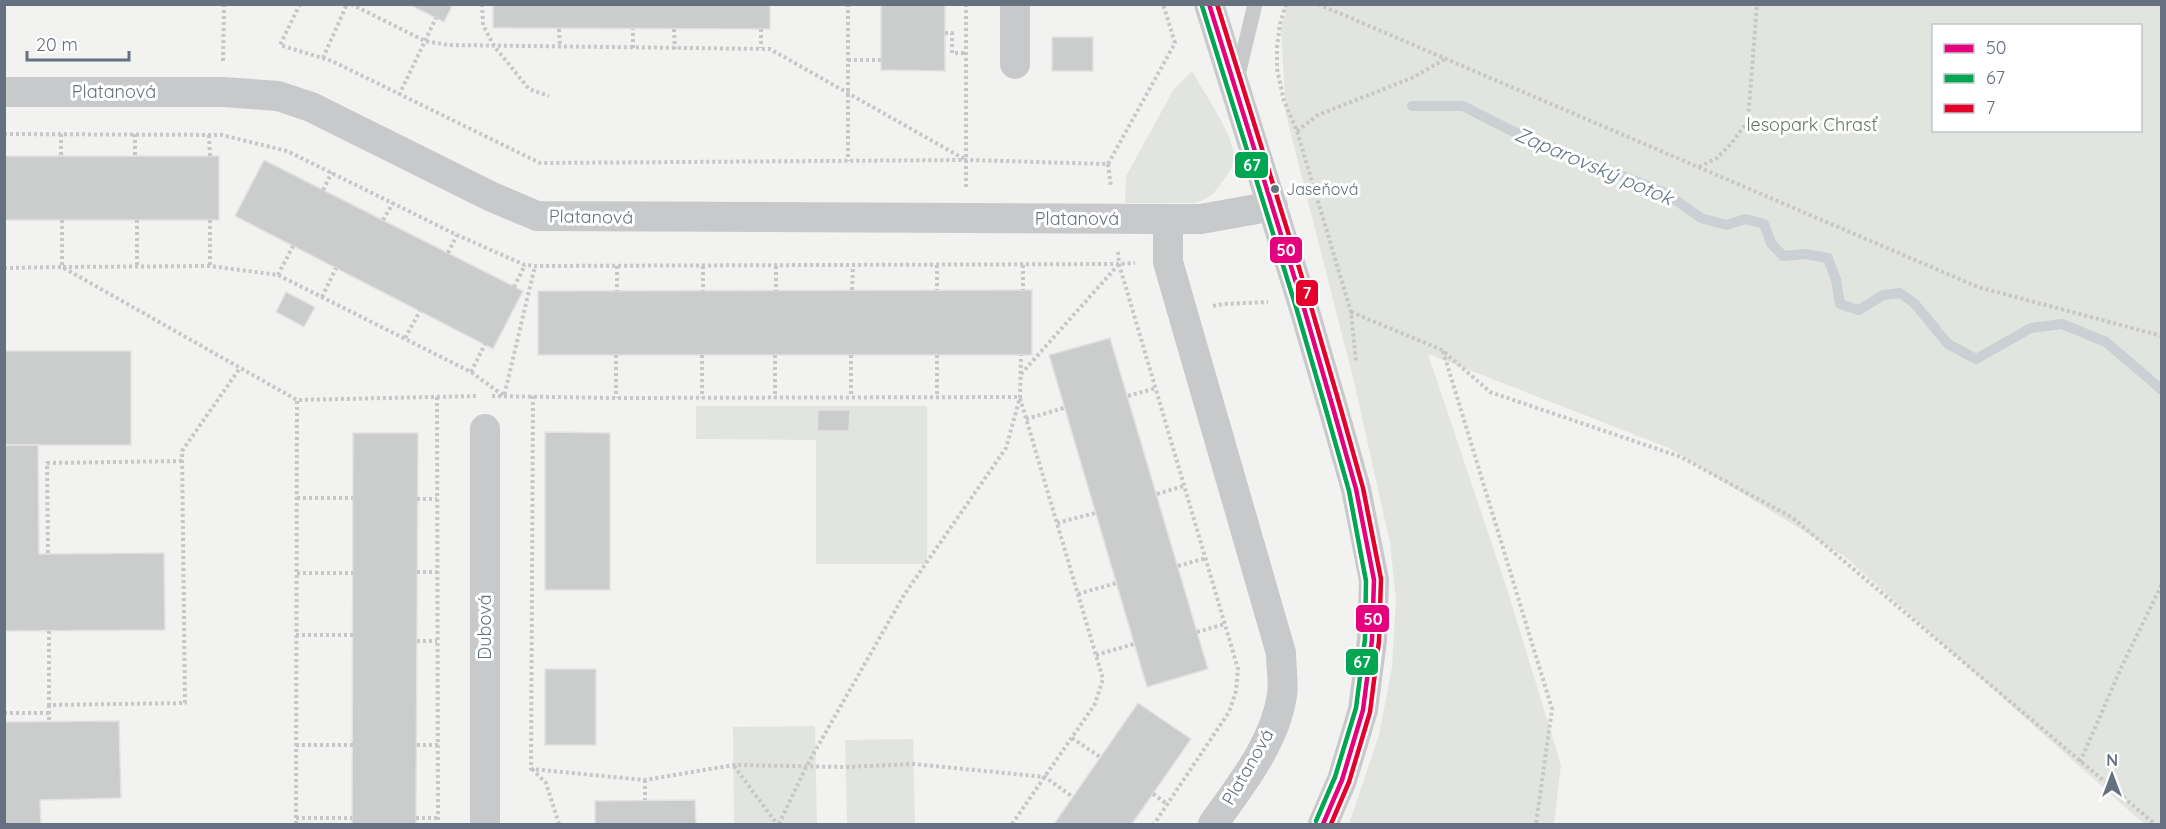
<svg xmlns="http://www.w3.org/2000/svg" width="2166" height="829" viewBox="0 0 2166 829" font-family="Quicksand,sans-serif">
<rect width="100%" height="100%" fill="#f2f2f1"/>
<g fill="#e2e5df" fill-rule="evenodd">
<path d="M1283 4 2161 5V824H2144L1844 556 1669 448 1428 354 1508 592 1561 765 1554 824H1349L1379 735 1392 667 1396 599 1390 543 1354 382 1286 115 1281 28 1286 13ZM1934 26H2140V130H1934Z"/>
<path d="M1192 71C1203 91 1233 134 1234 156 1235 165 1228 174 1223 181 1215 193 1208 200 1194 203H1125L1126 176 1174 89Z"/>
<path d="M696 406H927V564H816V440L696 439Z"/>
<path d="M815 726 817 824H734L733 727Z"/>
<path d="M913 739 915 824H847L845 740Z"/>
</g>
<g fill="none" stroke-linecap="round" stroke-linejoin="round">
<path stroke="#cad0d4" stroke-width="10" d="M1412 106H1463L1514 132 1667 194 1701 218 1726 225 1746 219 1764 224 1771 243 1783 256 1805 254 1828 258 1836 280 1840 304 1859 310 1883 295 1900 293 1914 303 1948 344 1976 359 2031 328 2062 324 2106 342 2162 390"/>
</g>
<g fill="#cbcccc" stroke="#e2e2e1" stroke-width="1.5">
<path d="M408 4H453L444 22Z"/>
<path d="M493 4H770V29L493 28Z"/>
<path d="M881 4H945V71L881 70Z"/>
<rect x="1052" y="37" width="41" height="34"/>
<rect x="4" y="156" width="215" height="64"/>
<path d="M264 160 523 291 493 349 235 216Z"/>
<path d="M1032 290V355H538V291Z"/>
<path d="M286 292 315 307 304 327 276 312Z"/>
<path d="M1110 338 1208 669 1147 687 1049 355Z"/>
<rect x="4" y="351" width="127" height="94"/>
<path d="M818 410H850L849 431H817Z"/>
<path d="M545 432 610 433V590H545Z"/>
<path d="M353 433H418L416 824H352Z"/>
<path d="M4 445H38L39 554 164 553 165 630 4 631Z"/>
<rect x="545" y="669" width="51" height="76"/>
<path d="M1138 703 1191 739 1132 824H1054Z"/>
<path d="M119 721 121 798 40 800 41 824H4V722Z"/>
<path d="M695 800 696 824H595V801Z"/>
</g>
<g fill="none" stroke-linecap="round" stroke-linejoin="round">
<g stroke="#c7c7c7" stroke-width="4" stroke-dasharray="3 3" stroke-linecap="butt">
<path d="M300 4 280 45 332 61 540 163 967 160 1108 164 1175 43 1163 4"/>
<path d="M351 4 425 41 448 45 770 49 966 160"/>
<path d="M482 4 483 25 494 46 529 89 549 96"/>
<path d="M848 4V161"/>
<path d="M1286 4 1280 24 1277 47V69L1284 101 1297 131 1351 312 1356 362"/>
<path d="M1318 4 1978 287 2162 336"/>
<path d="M559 29 560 47"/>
<path d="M674 29 675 49"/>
<path d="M761 29V48"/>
<path d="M945 33H952V53H966"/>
<path d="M633 48V29"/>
<path d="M323 58 347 4"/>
<path d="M848 60H881"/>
<path d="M223 61 224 4"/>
<path d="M399 95 436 18"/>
<path d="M1297 131 1318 115 1414 77 1445 59"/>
<path d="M4 134 222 135 287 151 457 235 525 265 535 266 1119 264 1118 251"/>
<path d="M61 134V156"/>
<path d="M135 134V156"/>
<path d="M209 135 210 156"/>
<path d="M1108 164 1111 187"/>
<path d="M1699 167 1717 158 1731 144 1748 121 1757 4"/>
<path d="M966 187V4"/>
<path d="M323 190 332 172"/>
<path d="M62 220V267L210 266 278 275 471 372 504 396 535 266"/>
<path d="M137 220V266"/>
<path d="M210 220V266"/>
<path d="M383 220 393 203"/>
<path d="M448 253 457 235"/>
<path d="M1119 264 1238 669 1236 691 1229 712 1154 824"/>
<path d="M937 265V290"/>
<path d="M1023 265V290"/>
<path d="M617 266V291"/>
<path d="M703 266V291"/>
<path d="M776 266V291"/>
<path d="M4 268 62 267 297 400 476 396"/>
<path d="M278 275 293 246"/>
<path d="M514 287 525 265"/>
<path d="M852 290 853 266"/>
<path d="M322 297 336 268"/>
<path d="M1213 306 1223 304 1268 302"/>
<path d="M1351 312 1442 350 1490 392 1681 457 1793 518 2155 824"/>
<path d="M405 338 420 311"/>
<path d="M1443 351 1552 709 1536 824"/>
<path d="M616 355V398"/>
<path d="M702 355V398"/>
<path d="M775 355V398"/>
<path d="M851 355V397"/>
<path d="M937 355V397"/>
<path d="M471 372 485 344"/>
<path d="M1021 374 1119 264 1135 263"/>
<path d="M492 396 616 398 1020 397"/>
<path d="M533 396 531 769 645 780 734 765 846 767 914 764 1045 777 1073 797"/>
<path d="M1128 396 1156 388"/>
<path d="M437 397 438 824"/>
<path d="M1026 419 1064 408"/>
<path d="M1157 494 1184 486"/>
<path d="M297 498H353"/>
<path d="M417 499H437"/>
<path d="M1057 523 1095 513"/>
<path d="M48 553 47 463 182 461"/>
<path d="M1178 566 1206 558"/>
<path d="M417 572H437"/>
<path d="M297 573H353"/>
<path d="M1078 594 1116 583"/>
<path d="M49 631V705L185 703 182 451 240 368"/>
<path d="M1197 632 1225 624"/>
<path d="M296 635H353"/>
<path d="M417 641H437"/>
<path d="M1096 655 1134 644"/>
<path d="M49 705V722"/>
<path d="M4 713H49"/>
<path d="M1072 738 1100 757"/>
<path d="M296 745H353"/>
<path d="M417 745H438"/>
<path d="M2080 762 2122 666 2162 584"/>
<path d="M734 766 777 824"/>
<path d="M532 769 546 783 559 824"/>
<path d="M645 780V800"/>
<path d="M1153 794 1167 804"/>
<path d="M296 818H352"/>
<path d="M416 818H438"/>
<path d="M296 824 297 400"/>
<path d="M779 824 806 767 904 595 1006 448 1020 397 1021 355"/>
<path d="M1012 824 1095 704 1103 679 1020 398"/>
</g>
<path stroke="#c8c9ca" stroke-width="15" d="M1237 79 1255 4"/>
<g stroke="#c8c9ca" stroke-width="30">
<path d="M1015 4V64"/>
<path d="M1209 4 1303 305 1333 408 1356 489 1374 580 1372 640 1363 710 1342 780 1323 824"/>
<path d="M4 92H223L278 96 311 107 492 197 537 216 1168 219H1201L1273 206"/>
<path d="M1168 219V262L1281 653C1281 667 1284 682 1282 695 1275 743 1240 786 1213 824"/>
<path d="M485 824V429"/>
</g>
<defs>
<path id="bus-1" d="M1209 4 1303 305 1333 408 1356 489 1374 580 1372 640 1363 710 1342 780 1323 824"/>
<path id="bus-2" d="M1202 6 1296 307 1326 410 1349 491 1366 581 1365 639 1356 708 1335 777 1316 821"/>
<path id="bus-3" d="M1217 4 1310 303 1340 406 1363 488 1381 579 1379 641 1370 712 1349 782 1331 824"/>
</defs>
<use href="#bus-1" stroke="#fff" stroke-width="9"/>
<use href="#bus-2" stroke="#fff" stroke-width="9"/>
<use href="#bus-3" stroke="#fff" stroke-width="9"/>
<use href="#bus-1" stroke="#e5007d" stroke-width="4.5"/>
<use href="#bus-2" stroke="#00a651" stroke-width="4.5"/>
<use href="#bus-3" stroke="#e4002b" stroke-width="4.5"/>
</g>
<circle fill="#65717e" stroke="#fff" stroke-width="2" cx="1275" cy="189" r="5"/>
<g text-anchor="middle" stroke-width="6" stroke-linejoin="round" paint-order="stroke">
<g font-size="16" fill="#65717e" stroke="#fff" text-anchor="start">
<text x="1286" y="195">Jaseňová</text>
</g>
<g font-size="18" fill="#65717e" stroke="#fff">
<text x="114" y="98">Platanová</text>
<text transform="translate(591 217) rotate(1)" y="6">Platanová</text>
<text x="1077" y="225">Platanová</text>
<text transform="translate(485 627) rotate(-90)" y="6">Dubová</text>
<text transform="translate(1248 767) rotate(-60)" y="6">Platanová</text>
</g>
<g font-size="18" fill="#657663" stroke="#fff">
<text x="1812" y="131">lesopark Chrasť</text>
</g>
<g font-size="20" font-style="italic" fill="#667882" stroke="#fff">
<text transform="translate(1594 166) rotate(23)" y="7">Zaparovský potok</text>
</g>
</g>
<g stroke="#fff" stroke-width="2">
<rect x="1234" y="151" width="35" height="28" rx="6" fill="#00a651"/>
<rect x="1269" y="236" width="34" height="28" rx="6" fill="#e5007d"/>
<rect x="1295" y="279" width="24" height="28" rx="6" fill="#e4002b"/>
<rect x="1355" y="604" width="35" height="29" rx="6" fill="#e5007d"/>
<rect x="1345" y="648" width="34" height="28" rx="6" fill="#00a651"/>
</g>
<g font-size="16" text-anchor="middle" font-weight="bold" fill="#fff">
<text x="1252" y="171">67</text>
<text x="1286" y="256">50</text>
<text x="1307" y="299">7</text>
<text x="1373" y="625">50</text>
<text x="1362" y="668">67</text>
</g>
<rect width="2166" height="829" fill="none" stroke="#65717e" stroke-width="12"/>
<rect x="1932" y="24" width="210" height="108" fill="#ffffff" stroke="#c1c6cb" stroke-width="1.5"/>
<rect x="1944" y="44" width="30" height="9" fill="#e5007d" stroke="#c1c6cb" stroke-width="1.5"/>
<text x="1986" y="54" font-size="18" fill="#65717e">50</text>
<rect x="1944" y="74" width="30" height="9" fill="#00a651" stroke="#c1c6cb" stroke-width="1.5"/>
<text x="1986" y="84" font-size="18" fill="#65717e">67</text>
<rect x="1944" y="104" width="30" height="9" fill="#e4002b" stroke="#c1c6cb" stroke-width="1.5"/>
<text x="1986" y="114" font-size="18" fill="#65717e">7</text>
<g transform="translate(2112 775)" stroke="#ffffff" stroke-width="4.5" paint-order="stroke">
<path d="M0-4.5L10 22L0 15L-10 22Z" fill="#65717e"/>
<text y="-9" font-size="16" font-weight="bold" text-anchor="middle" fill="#65717e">N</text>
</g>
<path d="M27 51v9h102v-9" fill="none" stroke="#65717e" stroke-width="3"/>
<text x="36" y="51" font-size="18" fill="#65717e" stroke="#ffffff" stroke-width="4.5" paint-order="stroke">20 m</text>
</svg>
